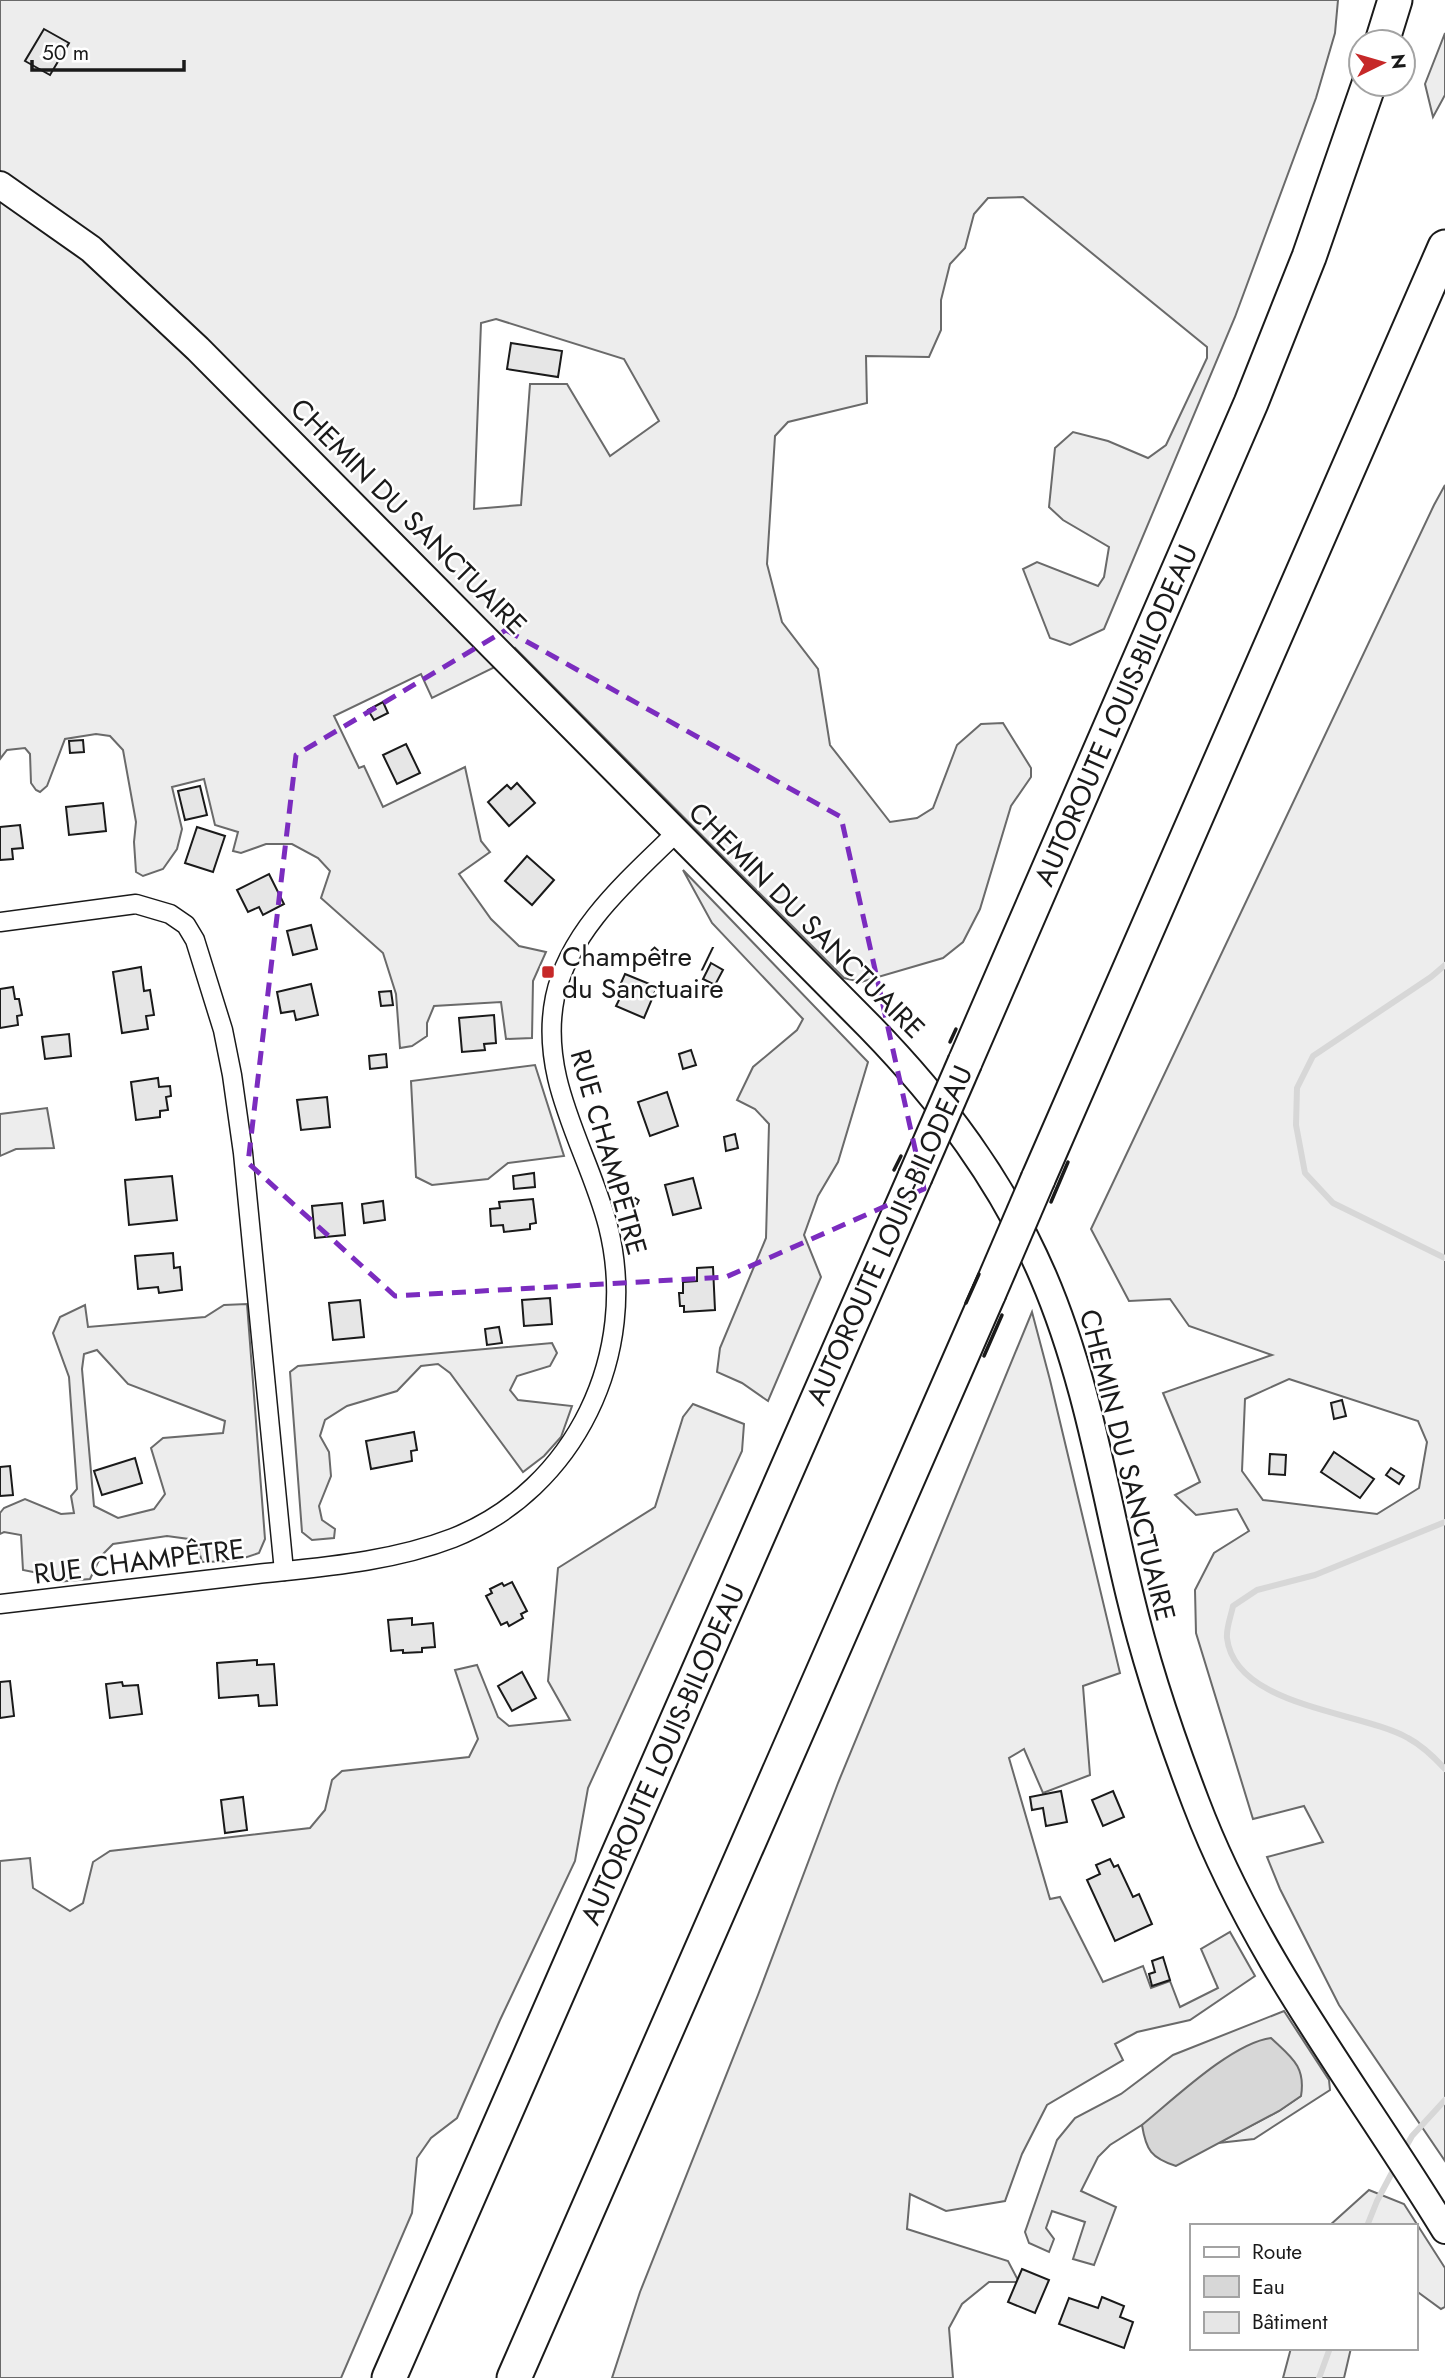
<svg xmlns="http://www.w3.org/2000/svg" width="1445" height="2378" viewBox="0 0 1445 2378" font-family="Jost,sans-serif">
<rect width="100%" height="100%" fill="#fff"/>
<g fill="#ededed" stroke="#6a6a6a" stroke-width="2" fill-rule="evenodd">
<path d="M0 0H1338L1335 33 1316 98 1269 225 1235 317 1104 629 1070 645 1050 638 1023 569 1037 562 1098 586 1104 577 1109 547 1063 520 1049 507 1055 448 1073 432 1108 441 1148 458 1166 445 1207 358V347L1023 197 988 198 974 214 965 248 950 264 941 300V330L929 357 866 356 867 403 788 422 775 436 767 564 782 622 818 669 830 745 890 822 917 818 933 808 957 745 981 724 1003 723 1031 768V777L1011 806 980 909 963 942 943 958 861 982 844 978 515 648 495 667 432 698 421 674 334 716 359 768 364 766 383 807 465 767 481 841 490 852 459 874 491 919 519 946 546 952 533 981 532 1038 506 1039 501 1002 434 1006 427 1023V1036L412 1046 400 1048 396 994 383 953 321 898 330 871 318 858 292 844H266L241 853 233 851 238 832 215 825 204 779 172 787 182 829 177 849 163 869 143 876 136 872 134 842 136 822 123 750 110 736 96 734 65 739 47 786 40 792 36 790 31 783 30 754 25 748 7 750 0 759ZM496 319 624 359 659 421 610 456 567 384H530L521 505 474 509 481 323Z"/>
<path d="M1445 33V95L1433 117 1425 84Z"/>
<path d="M1445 485V2161L1339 2005 1280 1889 1267 1857 1323 1842 1304 1806 1253 1819 1196 1633 1195 1590 1214 1553 1249 1531 1237 1509 1196 1515 1175 1495 1200 1482 1163 1393 1272 1355 1189 1326 1170 1299 1129 1301 1091 1229 1434 505ZM1289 1379 1418 1421 1427 1442 1419 1488 1377 1514 1263 1500 1242 1471 1245 1399Z"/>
<path d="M683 870 868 1062 838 1162 818 1196 804 1235 821 1277 768 1401 742 1383 717 1372 720 1348 766 1238 769 1124 755 1109 737 1100 753 1067 797 1030 803 1019 712 923Z"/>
<path d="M535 1065 564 1156 508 1163 488 1179 432 1185 416 1177 411 1081Z"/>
<path d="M47 1108 54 1148 16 1149 0 1156V1114Z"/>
<path d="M247 1304 265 1539 259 1553 235 1561 202 1562 196 1540 167 1536 113 1544 101 1556 90 1579 56 1582 43 1574 23 1570 21 1535 4 1532 0 1534V1513L4 1508 25 1499 61 1514 74 1513 71 1496 77 1489 69 1377 53 1333 60 1317 85 1305 88 1327 205 1317 224 1305ZM97 1350 128 1384 225 1421 223 1433 163 1438 151 1448 165 1494 154 1509 118 1518 94 1506 82 1369 84 1354Z"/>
<path d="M1032 1312 1050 1380 1120 1673 1083 1686 1090 1775 1043 1793 1024 1749 1009 1758 1050 1899 1060 1897 1103 1982 1143 1966 1151 1988 1170 1981 1180 2007 1218 1988 1201 1949 1230 1932 1255 1976 1190 2020 1137 2032 1115 2044 1123 2060 1047 2105 1022 2154 1005 2201 946 2211 910 2194 907 2229 1008 2261 1019 2282H989L962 2304 949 2328 953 2378H612L640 2292 758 1995 838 1783Z"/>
<path d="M552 1343 557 1353 550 1366 517 1376 510 1390 518 1400 572 1406 561 1437 544 1456 523 1472 450 1373 438 1364 421 1366 397 1391 347 1406 325 1420 320 1436 329 1452 331 1476 319 1506 322 1520 335 1529 334 1538 312 1540 302 1532 290 1372 298 1366Z"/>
<path d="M693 1404 744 1424 742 1451 588 1788 575 1861 500 2020 457 2118 431 2138 417 2158 412 2213 341 2378H0V1861L30 1858 33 1888 70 1911 83 1903 93 1862 110 1851 310 1828 325 1810 332 1780 342 1771 469 1757 478 1739 455 1670 477 1665 498 1717 509 1726 570 1720 548 1681 558 1568 655 1507 683 1417Z"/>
<path d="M1284 2011 1329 2080 1330 2090 1254 2139 1218 2143 1279 2111 1301 2096 1142 2125 1110 2145 1098 2157 1081 2191 1116 2207 1094 2265 1073 2259 1085 2222 1052 2211 1046 2228 1054 2239 1049 2252 1029 2243 1025 2232 1057 2140 1075 2118 1121 2094 1173 2055Z"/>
<path d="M1369 2190 1404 2204 1445 2268V2307L1441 2309 1415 2290V2226H1329Z"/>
<path d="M1291 2348H1351L1344 2378H1283Z"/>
</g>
<path fill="#d7d7d7" stroke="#6a6a6a" stroke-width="2" d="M1271 2038C1291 2057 1306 2066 1301 2096L1279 2111 1176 2166C1151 2158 1146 2150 1142 2125 1174 2099 1232 2043 1271 2038Z"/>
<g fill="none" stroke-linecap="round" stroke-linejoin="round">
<g stroke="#d7d7d7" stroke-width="6">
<path d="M1445 965 1431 977 1313 1056 1297 1088 1296 1125 1305 1173 1333 1203 1445 1258"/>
<path d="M1445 1522 1315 1575 1257 1590 1233 1606C1231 1616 1226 1628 1227 1638 1235 1707 1360 1711 1408 1738 1423 1746 1434 1757 1445 1769"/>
<path d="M1403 2152 1412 2136 1445 2100"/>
<path d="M1367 2226 1377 2201 1396 2165"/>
<path d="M1319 2378 1330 2348"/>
</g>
</g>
<g fill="#e6e6e6" stroke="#1a1a1a" stroke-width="2">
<path d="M44 29 69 43 50 75 25 61Z"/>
<path d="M511 343 562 351 558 377 507 369Z"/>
<path d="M383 702 388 713 374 720 368 710Z"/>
<path d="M83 740 84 752 70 753 69 741Z"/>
<path d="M406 744 420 773 397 784 383 755Z"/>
<path d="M517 783 535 803 509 826 488 802 507 785 511 789Z"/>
<path d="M200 786 207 815 185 820 178 791Z"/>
<path d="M103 803 106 831 69 835 66 807Z"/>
<path d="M20 825 23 848 12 849 13 859 0 860V827Z"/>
<path d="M197 827 225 836 213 872 185 863Z"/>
<path d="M527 856 554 880 532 905 505 881Z"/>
<path d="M269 874 284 904 263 915 259 907 248 912 237 890Z"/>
<path d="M311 925 317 949 293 955 287 931Z"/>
<path d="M711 963 723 970 715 985 703 979Z"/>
<path d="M141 967 144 991 150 990 154 1015 146 1016 148 1029 122 1033 113 972Z"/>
<path d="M625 974 657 987 644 1018 616 1006 622 994 617 992Z"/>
<path d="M311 984 318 1015 296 1020 294 1011 281 1013 277 992Z"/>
<path d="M13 987 15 999H19L22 1015 17 1016 18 1025 0 1028V989Z"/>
<path d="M391 991 393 1005 381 1006 379 992Z"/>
<path d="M494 1015 496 1043 484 1044 485 1050 462 1052 459 1018Z"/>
<path d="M69 1034 71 1056 45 1059 42 1037Z"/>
<path d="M691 1050 696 1065 683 1069 679 1054Z"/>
<path d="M386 1054 387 1067 370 1069 369 1056Z"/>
<path d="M158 1078 159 1087 170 1086 171 1096 166 1097 168 1110 160 1111V1117L136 1120 131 1082Z"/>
<path d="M667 1092 678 1126 650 1136 638 1102Z"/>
<path d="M327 1097 330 1127 301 1130 297 1100Z"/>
<path d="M735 1134 738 1148 726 1151 724 1137Z"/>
<path d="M534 1173 535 1187 514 1189 513 1176Z"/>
<path d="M172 1176 177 1220 129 1225 125 1180Z"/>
<path d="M693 1178 701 1208 673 1215 665 1185Z"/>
<path d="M533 1199 536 1223 530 1224V1229L504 1232 503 1225 491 1226 490 1209 500 1208 499 1202Z"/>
<path d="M383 1201 385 1220 364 1223 362 1204Z"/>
<path d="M342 1203 345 1235 315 1238 312 1206Z"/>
<path d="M173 1253 174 1268 180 1267 182 1290 159 1293 158 1287 138 1289 135 1256Z"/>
<path d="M713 1267 715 1310 684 1312V1306H680L679 1293H683V1282L697 1281V1268Z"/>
<path d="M550 1298 552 1324 524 1326 522 1300Z"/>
<path d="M360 1300 364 1337 333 1340 329 1303Z"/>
<path d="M499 1327 502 1343 487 1345 485 1329Z"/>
<path d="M1342 1400 1346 1416 1334 1419 1331 1403Z"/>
<path d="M414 1432 417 1450 411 1451 412 1461 371 1469 366 1441Z"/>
<path d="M1334 1452 1374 1479 1360 1498 1321 1472Z"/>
<path d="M1270 1454 1286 1455 1285 1475 1269 1474Z"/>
<path d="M135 1458 142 1483 102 1495 94 1471Z"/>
<path d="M10 1466 13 1495 0 1496V1467Z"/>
<path d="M1391 1468 1404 1476 1399 1484 1386 1475Z"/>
<path d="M512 1582 527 1611 521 1614 523 1618 509 1626 507 1622 501 1625 486 1596 492 1593 490 1589 502 1583 504 1586Z"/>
<path d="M412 1618V1625L433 1623 435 1647 422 1648V1652L403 1653V1650L391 1651 388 1620Z"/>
<path d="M257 1660V1665L274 1664 277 1705 259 1706 258 1695 219 1698 217 1663Z"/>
<path d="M522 1672 536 1698 512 1711 498 1686Z"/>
<path d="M10 1681 14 1716 0 1718V1682Z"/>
<path d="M122 1682 123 1686 138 1685 142 1714 110 1718 106 1684Z"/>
<path d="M1061 1791 1067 1822 1046 1826 1043 1808 1032 1810 1030 1797Z"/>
<path d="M1113 1791 1124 1817 1103 1826 1092 1800Z"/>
<path d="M243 1797 247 1830 225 1833 221 1800Z"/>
<path d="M1110 1859 1114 1867 1118 1865 1133 1897 1139 1894 1152 1924 1115 1941 1087 1880 1100 1874 1096 1865Z"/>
<path d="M1163 1957 1170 1980 1152 1986 1149 1974 1155 1972 1152 1961Z"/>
<path d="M1022 2269 1049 2280 1035 2313 1008 2302Z"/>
<path d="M1102 2297 1124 2306 1120 2317 1133 2322 1124 2348 1059 2324 1069 2298 1098 2308Z"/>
</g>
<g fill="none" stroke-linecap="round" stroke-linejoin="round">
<defs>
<g id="street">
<path d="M0 922 136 904 170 914 186 925 195 940 223 1030 232 1075 243 1153 284 1571"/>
<path d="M0 1604C86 1594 171 1584 257 1574 322 1567 391 1562 453 1538 576 1489 640 1353 608 1226 588 1149 538 1080 555 997 569 930 629 879 676 833"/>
</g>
<path id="secondary" d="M0 185 91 249 198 349 870 1027C942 1101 1002 1181 1043 1276 1087 1378 1104 1489 1130 1596 1147 1667 1170 1735 1196 1803 1256 1961 1358 2087 1445 2230"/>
<g id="highway">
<path d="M1382 42 1395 0"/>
<path id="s1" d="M965 1062 1251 403 1309 257 1369 84"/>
<path d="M1038 1179 1445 247"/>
<path id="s2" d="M389 2378 915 1177"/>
<path d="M514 2378 989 1293"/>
</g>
</defs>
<use href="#street" stroke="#1a1a1a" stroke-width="21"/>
<use href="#secondary" stroke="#1a1a1a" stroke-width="30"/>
<use href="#highway" stroke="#1a1a1a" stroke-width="37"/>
<use href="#street" stroke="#fff" stroke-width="18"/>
<use href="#secondary" stroke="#fff" stroke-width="26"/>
<use href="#highway" stroke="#fff" stroke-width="33"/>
<defs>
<g id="highway-bridge">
<path d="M915 1177 965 1062"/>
<path d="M989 1293 1038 1179"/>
</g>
</defs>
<use href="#highway-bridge" stroke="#1a1a1a" stroke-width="37" stroke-linecap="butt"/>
<use href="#highway-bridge" stroke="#fff" stroke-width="33"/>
<g stroke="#1a1a1a" stroke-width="3.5">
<path d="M950 1042 956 1029"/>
<path d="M894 1170 901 1156"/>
<path d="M1051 1202 1068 1162"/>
<path d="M966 1303 979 1274"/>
<path d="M984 1356 1002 1315"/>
</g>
</g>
<path fill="none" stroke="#7b2cbf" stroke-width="5" stroke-dasharray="14 9" stroke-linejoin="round" d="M506 630 841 817 924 1189 726 1277 395 1296 248 1163 296 755Z"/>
<rect fill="#c62828" stroke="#fff" stroke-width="2.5" x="541" y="965" width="14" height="14" rx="3.5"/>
<g text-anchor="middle" stroke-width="5" stroke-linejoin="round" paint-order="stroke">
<g font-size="28" fill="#1a1a1a" stroke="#fff">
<text transform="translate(409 516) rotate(45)" y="10">CHEMIN DU SANCTUAIRE</text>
<text dy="10" stroke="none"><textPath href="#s1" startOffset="378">AUTOROUTE LOUIS-BILODEAU</textPath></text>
<text transform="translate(807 920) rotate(45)" y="10">CHEMIN DU SANCTUAIRE</text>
<text transform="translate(609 1152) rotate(74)" y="10">RUE CHAMPÊTRE</text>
<text transform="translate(889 1235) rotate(-66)" y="10">AUTOROUTE LOUIS-BILODEAU</text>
<text transform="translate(1128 1465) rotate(76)" y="10">CHEMIN DU SANCTUAIRE</text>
<text transform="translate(139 1561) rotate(-7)" y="10">RUE CHAMPÊTRE</text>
<text dy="10" stroke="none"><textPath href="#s2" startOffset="681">AUTOROUTE LOUIS-BILODEAU</textPath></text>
</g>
<g font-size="28" fill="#1a1a1a" stroke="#fff" text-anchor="start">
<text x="562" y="966">Champêtre /<tspan x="562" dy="32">du Sanctuaire</tspan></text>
</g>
</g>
<rect x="1190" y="2224" width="228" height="126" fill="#ffffff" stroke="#a3a3a3" stroke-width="2"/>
<rect x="1204" y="2247" width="35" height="10" fill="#ffffff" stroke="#a3a3a3" stroke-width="2"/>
<text x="1252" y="2259" font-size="21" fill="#1a1a1a">Route</text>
<rect x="1204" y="2276" width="35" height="21" fill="#d7d7d7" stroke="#a3a3a3" stroke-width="2"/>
<text x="1252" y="2294" font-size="21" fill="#1a1a1a">Eau</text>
<rect x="1204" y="2312" width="35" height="21" fill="#e6e6e6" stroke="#a3a3a3" stroke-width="2"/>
<text x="1252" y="2329" font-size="21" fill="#1a1a1a">Bâtiment</text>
<g transform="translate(1382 63) rotate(85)"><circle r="33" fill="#ffffff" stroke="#a3a3a3" stroke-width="2"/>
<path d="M0-5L12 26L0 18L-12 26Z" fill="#c62828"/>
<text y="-10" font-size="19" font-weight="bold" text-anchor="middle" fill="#1a1a1a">N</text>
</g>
<path d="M32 60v10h152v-10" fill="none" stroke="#1a1a1a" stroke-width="3.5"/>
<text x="42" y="60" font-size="21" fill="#1a1a1a" stroke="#ffffff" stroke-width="5" paint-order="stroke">50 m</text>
</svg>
